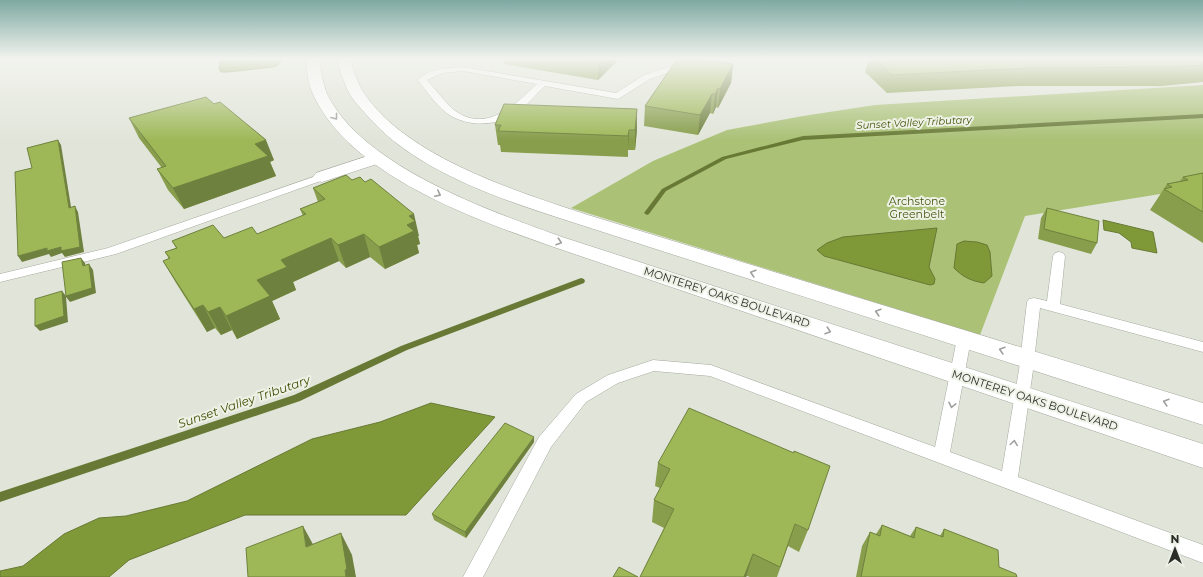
<svg xmlns="http://www.w3.org/2000/svg" width="1203" height="577" viewBox="0 0 1203 577" font-family="Montserrat,sans-serif">
<rect width="100%" height="100%" fill="#e1e5d9"/>
<path fill="#aac176" d="M1203 85V187L1025 216 980 335 571 208 653 161 727 130 803 116 875 105Z"/>
<g fill="#809938" stroke="#677934">
<path d="M220 59H283L278 65 273 67 228 72H221L219 69Z"/>
<path d="M1103 220 1153 232 1157 253 1132 248 1131 242 1119 233 1104 230Z"/>
<path d="M937 228 929 267 935 279 934 284 930 285 824 256 817 250 827 243 843 237Z"/>
<path d="M964 241 977 242 987 245 990 252 992 276 984 283C971 281 963 277 954 268L957 244Z"/>
<path d="M431 403 495 417 406 515H245L129 560 109 577H0V571L23 566 64 534 99 518 126 516 187 501 312 439 380 422Z"/>
</g>
<g fill="none" stroke-linecap="round" stroke-linejoin="round">
<g fill="#677934" fill-rule="evenodd">
<path d="M1203 114V118L803 140 726 159 666 191 649 214 647 215 644 213 662 189 722 157 803 136Z"/>
<path d="M581 278 584 279 585 281 584 283 407 350 300 401 0 502V492L294 395 401 346Z"/>
</g>
<defs>
<g id="lane">
<path d="M688 59H697L688 66 650 79 618 99 545 86C535 95 527 106 516 113 497 126 471 127 451 116 438 108 427 92 418 80 429 68 448 68 463 67L616 93 644 75 678 64ZM463 71 537 84C515 105 486 134 454 110 444 101 436 90 427 80L442 73Z"/>
<path d="M322 174 326 175 327 177 326 179 116 254 0 282V274L108 248Z"/>
<path d="M1059 252 1063 253 1065 256 1060 304 1203 342V352L1040 308 1033 370 1018 477 1203 545V563L710 376 654 371 618 383 586 402 551 447 483 577H463L539 437 576 394 608 375 653 360 711 365 935 447 957 339 959 335 964 334 969 335 971 339 950 452 1002 471 1019 370 1027 302 1029 299 1034 298 1047 301 1053 256 1055 253Z"/>
</g>
<path id="street" d="M377 153 383 154 385 158 383 162 322 182 316 181 313 177 316 173Z"/>
<g id="secondary">
<path d="M306 59H319C321 70 323 84 327 94 363 167 490 211 562 237L1203 444V468L548 245C471 218 349 174 313 94 308 84 307 70 306 59Z"/>
<path d="M337 59H349C354 70 357 83 364 93 406 157 518 192 588 215L1203 403V425L575 223C503 200 414 172 364 112 359 106 353 100 349 93 344 83 340 70 337 59Z"/>
</g>
</defs>
<use href="#lane" stroke="#a5a99e" stroke-width="1"/>
<use href="#street" stroke="#a5a99e" stroke-width="1"/>
<use href="#secondary" stroke="#a5a99e" stroke-width="1"/>
<use href="#lane" fill="#fff" fill-rule="evenodd"/>
<use href="#street" fill="#fff" fill-rule="evenodd"/>
<use href="#secondary" fill="#fff" fill-rule="evenodd"/>
</g>
<g fill="#889e4c">
<path d="M503 59H618V60L598 80 504 64Z"/>
<path d="M869 59H1203V82L1162 86H1019L887 93 865 72Z"/>
<path d="M733 64 731 83 718 108 716 107 713 114 710 113 698 135 644 126 645 106Z"/>
<path d="M637 109V129L635 150H628V157L501 152 500 145H498L495 125Z"/>
<path d="M129 118 274 160 270 162 276 176 184 209 168 190 157 169 162 168 139 138Z"/>
<path d="M1203 173V243L1150 210 1167 184 1180 181 1183 177Z"/>
<path d="M313 188 419 236H418L420 244 417 245 419 253 385 269 370 257 346 268 339 261 293 282 296 290 272 301 280 319 237 339 232 330 221 335 215 328 207 332 176 283 163 261 169 259 165 252 176 248 172 241 224 238 257 234 303 216 300 209 318 202Z"/>
<path d="M1047 208 1097 243 1091 254 1038 239 1041 218Z"/>
<path d="M534 442 466 538 434 520 432 514Z"/>
<path d="M658 463 808 530 799 552 788 546 777 577H750L747 576 746 577H640L664 528 652 522 654 500 660 488 655 486Z"/>
<path d="M882 525 910 536 916 527 940 536 944 529 999 567 1017 577H856L862 546 870 532 876 534Z"/>
</g>
<g fill="#6f813e">
<path d="M601 59H618V60L598 80V62Z"/>
<path d="M733 64 731 83 718 108 720 89Z"/>
<path d="M718 88 716 107 713 114 715 94Z"/>
<path d="M712 94 710 113 698 135 700 115Z"/>
<path d="M637 109V129L635 150V130Z"/>
<path d="M629 130 628 150V157V136Z"/>
<path d="M58 140 61 145 72 213 69 208Z"/>
<path d="M266 140 274 160 270 162 276 176 184 209 173 188 255 144Z"/>
<path d="M75 206 78 212 84 252 65 257 62 253 51 257 49 254 22 262 18 256 47 248 61 247Z"/>
<path d="M414 214 419 236H418L420 244 417 245 419 253 385 269 379 247 407 225 409 216Z"/>
<path d="M364 234 370 257 346 268 338 245Z"/>
<path d="M331 238 339 261 293 282 296 290 272 301 280 319 237 339 226 316 257 280 281 260Z"/>
<path d="M81 258 85 263 86 272 83 266Z"/>
<path d="M89 264 93 270 96 293 70 302 66 297 68 322 40 331 35 326 62 291 66 296Z"/>
<path d="M203 305 215 328 207 332 194 309Z"/>
<path d="M220 307 232 330 221 335 208 312Z"/>
<path d="M534 437V442L466 538 465 532Z"/>
<path d="M303 526 315 548 306 547Z"/>
<path d="M341 533 352 555 356 577H346Z"/>
<path d="M753 554 746 577H744Z"/>
</g>
<g fill="#9eb858" stroke="#6f813e">
<path d="M580 59H601L598 62Z"/>
<path d="M677 59H697L733 64 720 89 718 88 715 94H712L700 115 645 106Z"/>
<path d="M876 59H1203V65L1173 67 1027 68 892 75Z"/>
<path d="M206 97 214 104 220 102 266 140 255 144 268 156 173 188 157 169 166 166 129 118Z"/>
<path d="M504 104 637 109 635 130H629L628 136 498 131 501 125H495Z"/>
<path d="M58 140 69 208 75 206 80 247 61 251V247L47 251V248L18 256 15 172 32 168 27 148Z"/>
<path d="M1203 173V212L1164 189 1172 187 1167 184 1188 180 1183 177Z"/>
<path d="M346 175 352 180 360 177 365 182 371 179 414 214 409 216 415 221 407 225 414 231 379 247 364 234 338 245 331 238 281 260 287 267 257 280 270 296 226 316 220 307 208 312 203 305 194 309 163 261 170 258 165 252 177 248 172 241 213 225 224 238 252 227 257 234 306 214 300 209 325 199 313 188Z"/>
<path d="M1047 208 1099 221 1097 243 1044 229Z"/>
<path d="M81 258 83 266 89 264 92 288 66 296 62 262Z"/>
<path d="M62 291 64 316 35 326V299Z"/>
<path d="M689 408 794 453V451L830 466 808 530 795 524 780 567 753 554 744 577H640L674 509 654 500 670 469 658 463Z"/>
<path d="M505 423 534 437 465 532 432 514Z"/>
<path d="M882 525 914 538 916 527 943 537 944 529 998 550 999 567 1016 574 1017 577H861L870 532 880 536Z"/>
<path d="M303 526 306 547 341 533 347 569 345 570 346 577H248L246 548Z"/>
<path d="M619 567 638 577H613Z"/>
</g>
<defs><path id="oneway-chevron" d="M-2-3.5L2.5 0L-2 3.5" fill="none" stroke-width="1.6" stroke-linecap="round" stroke-linejoin="round"/></defs>
<g stroke="#a0a09f">
<use href="#oneway-chevron" transform="translate(335 117) rotate(52)"/>
<use href="#oneway-chevron" transform="translate(438 194) rotate(27)"/>
<use href="#oneway-chevron" transform="translate(559 242) rotate(18)"/>
<use href="#oneway-chevron" transform="translate(753 273) rotate(-163)"/>
<use href="#oneway-chevron" transform="translate(878 312) rotate(-163)"/>
<use href="#oneway-chevron" transform="translate(828 331) rotate(18)"/>
<use href="#oneway-chevron" transform="translate(1002 350) rotate(-163)"/>
<use href="#oneway-chevron" transform="translate(1166 402) rotate(-163)"/>
<use href="#oneway-chevron" transform="translate(952 405) rotate(102)"/>
<use href="#oneway-chevron" transform="translate(1014 443) rotate(-82)"/>
</g>
<linearGradient id="sky" x2="0" y2="1"><stop stop-color="#7ea9a2"/><stop offset="0.42" stop-color="#f2f3ee"/><stop offset="1" stop-color="#f2f3ee" stop-opacity="0"/></linearGradient>
<rect width="1203" height="140" fill="url(#sky)"/>
<g text-anchor="middle" stroke-width="4" stroke-linejoin="round" paint-order="stroke">
<g font-size="10" font-style="italic" fill="#3e4e04" stroke="#eef2e6">
<text transform="translate(914 122) rotate(-3)" y="4">Sunset Valley Tributary</text>
</g>
<g font-size="11" fill="#485813" stroke="#eef2e6">
<text x="917" y="205">Archstone<tspan x="917" dy="13">Greenbelt</tspan></text>
</g>
<g font-size="11" fill="#2c2d29" stroke="#eef2e6">
<text transform="translate(727 297) rotate(18)" y="4">MONTEREY OAKS BOULEVARD</text>
<text transform="translate(1035 400) rotate(18)" y="4">MONTEREY OAKS BOULEVARD</text>
</g>
<g font-size="12" font-style="italic" fill="#3e4e04" stroke="#eef2e6">
<text transform="translate(244 402) rotate(-19)" y="4">Sunset Valley Tributary</text>
</g>
</g>
<g transform="translate(1175 549)" stroke="#eef2e6" stroke-width="3" paint-order="stroke">
<path d="M0-3L7 15L0 10L-7 15Z" fill="#2c2d29"/>
<text y="-6" font-size="11" font-weight="bold" text-anchor="middle" fill="#2c2d29">N</text>
</g>
</svg>
